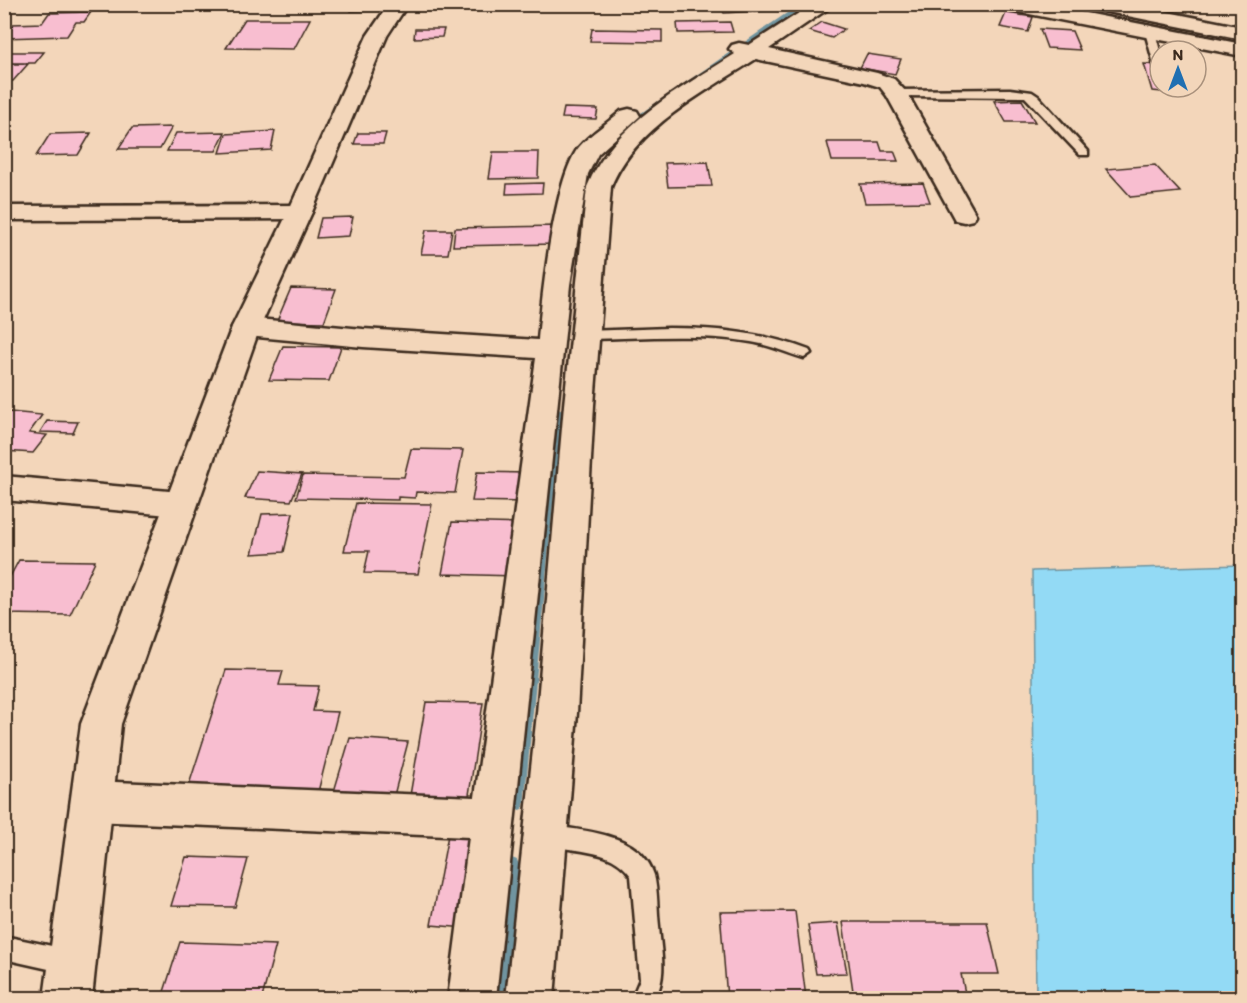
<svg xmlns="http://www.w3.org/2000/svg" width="1247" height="1003" viewBox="0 0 1247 1003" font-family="Itim,sans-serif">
<rect width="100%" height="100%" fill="#f3d6ba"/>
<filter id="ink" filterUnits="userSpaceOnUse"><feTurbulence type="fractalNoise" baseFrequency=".0167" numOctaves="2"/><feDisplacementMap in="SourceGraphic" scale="12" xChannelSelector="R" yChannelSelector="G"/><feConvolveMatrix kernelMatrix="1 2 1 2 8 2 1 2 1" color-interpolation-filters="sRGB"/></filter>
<g filter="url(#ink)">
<path fill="#93daf5" stroke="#70949f" stroke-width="1.5" d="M1242 565V998H1036L1032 571Z"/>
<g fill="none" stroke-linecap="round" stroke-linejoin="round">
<g fill="#70949f" fill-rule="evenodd">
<path d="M800 4H808L631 125 625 124Z"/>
<path d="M557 408 562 411 524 805 522 809 517 811 512 809 510 805 552 411Z"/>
<path d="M512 858 517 860 519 865 508 998H493L505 865 507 860Z"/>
</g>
</g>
<g fill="#f8bed0" stroke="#3b2a1e" stroke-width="1.5">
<path d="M352 4H377L376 10 351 11Z"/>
<path d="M719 4H768L771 10 724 13Z"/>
<path d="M91 12 84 22H76L67 36 4 38 13 24 42 23 49 13Z"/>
<path d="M1006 13 1033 17 1028 32 1000 27Z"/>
<path d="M245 19H310L294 49 226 48Z"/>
<path d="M730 22 733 32 678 33 677 23Z"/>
<path d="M822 22 844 29 832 38 809 31Z"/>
<path d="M415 29H444L442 37 414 38Z"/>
<path d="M592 29 662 30V42L590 41Z"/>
<path d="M1040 29 1072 31 1080 50 1047 48Z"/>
<path d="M8 52H44L35 63H4V56Z"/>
<path d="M867 54 901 59 895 74 860 68Z"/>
<path d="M4 64H28L13 81H4Z"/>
<path d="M1144 64 1160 65V87H1173L1174 93 1152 91Z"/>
<path d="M1022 100 1035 122H1006L994 101Z"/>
<path d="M564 108 598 109 596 119 562 118Z"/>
<path d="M172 127 160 149H118L132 128Z"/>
<path d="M275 131 271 150 220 153 226 134Z"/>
<path d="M225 132 216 151H167L176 133Z"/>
<path d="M91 133 78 155 36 156 50 134Z"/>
<path d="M358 133H386L383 144H354Z"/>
<path d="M827 142H879L882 151H894L898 161H832Z"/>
<path d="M493 152H539L538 178 489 179Z"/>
<path d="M708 162 712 186 668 187 665 163Z"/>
<path d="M1155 165 1180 192 1131 197 1106 169Z"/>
<path d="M543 183 542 193 506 194 507 184Z"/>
<path d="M923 183 930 202 865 203 860 184Z"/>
<path d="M353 217 349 236 316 238 321 218Z"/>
<path d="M558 226 557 244 453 246 455 228Z"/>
<path d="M426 230H452L448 254H421Z"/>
<path d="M291 288 336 289 324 322 277 321Z"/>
<path d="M283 346 341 347 329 381 269 380Z"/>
<path d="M10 412 42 415 29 433 47 435 33 453 4 451V418Z"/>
<path d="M47 421 78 422 73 433 40 432Z"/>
<path d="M411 449 463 450 455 493 416 492 415 498 398 497V500L296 498 303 475 404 477Z"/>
<path d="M257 471 302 474 291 501 245 498Z"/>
<path d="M477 472 527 473 523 502 472 501Z"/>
<path d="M356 503 432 504 418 574 364 573 369 551H344Z"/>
<path d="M293 513 284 552 252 554 262 514Z"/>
<path d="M452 522 522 524 516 576 442 574Z"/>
<path d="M19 560 95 561 70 615 4 614V588Z"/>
<path d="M226 670 283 671 279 685 319 686 313 711 338 712 317 796 186 794Z"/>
<path d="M426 702 483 703 467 808 408 807Z"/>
<path d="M350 738 408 742 392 803 332 798Z"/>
<path d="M448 835 481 837 466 928 431 925Z"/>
<path d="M186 857 248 859 235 907 171 906Z"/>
<path d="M795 911 806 998H727L720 912Z"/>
<path d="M843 922H987L999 974H961L966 998H854Z"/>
<path d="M838 923 847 973 816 974 808 925Z"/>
<path d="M180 942 276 945 262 998H162Z"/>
</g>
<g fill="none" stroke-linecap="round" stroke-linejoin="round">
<defs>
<g id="service">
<path d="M1150 29 1155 32 1160 51V71L1155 68 1145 32Z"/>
<path d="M1160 87H1171V88L1166 91Z"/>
<path d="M1010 89 1032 92 1038 96 1088 151V155H1080L1025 97 896 96 891 93 896 90Z"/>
<path d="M669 328C718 328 763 333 809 350L811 353 804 358C786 353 770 345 751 342 697 333 641 338 586 339L579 335 586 331Z"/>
<path d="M546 825C582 831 641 832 654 875 658 891 657 910 659 926 661 955 667 971 656 998H632L640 979 631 876C610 845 569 854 538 842L535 835 538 828Z"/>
<path d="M4 936 71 950 79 954 83 962 79 970 71 974 4 959Z"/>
</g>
<g id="minor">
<path d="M813 4H835L769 49 877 73 894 79 907 93 976 215 973 220 964 222 955 220 887 96 880 87 864 82 756 59C705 92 634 128 611 187L594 405 577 713 554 998H506L537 713 564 405 587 187C613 124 680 89 735 54L729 49 732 45 739 43 749 45Z"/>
<path d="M1000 4H1040L1242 44V56L1009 10 1002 8Z"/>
<path d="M629 109 637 111 640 116 598 154 588 174 570 285 496 998H448L469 837 92 821 77 815 71 801 77 787 92 781 475 797 536 358 363 347 246 336 236 333 232 327 236 321 246 318 363 329 538 340C542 297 554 178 579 147 590 134 608 123 621 111Z"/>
<path d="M300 205 309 207 312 212 309 217 300 219 4 220V206Z"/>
<path d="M4 476 180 492 192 495 197 504 192 513 180 516 4 500Z"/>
</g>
<g id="tertiary">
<path d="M389 4H408L387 36 312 212 260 327 121 724 92 998H44L81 724 232 327 288 212 367 36Z"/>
<path d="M1089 4H1128L1242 27V39L1098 10 1091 8Z"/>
</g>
</defs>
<use href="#service" stroke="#3b2a1e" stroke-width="5"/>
<use href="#minor" stroke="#3b2a1e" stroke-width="5"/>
<use href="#tertiary" stroke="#3b2a1e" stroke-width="5"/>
<use href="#service" fill="#f3d6ba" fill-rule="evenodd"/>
<use href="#minor" fill="#f3d6ba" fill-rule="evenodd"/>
<use href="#tertiary" fill="#f3d6ba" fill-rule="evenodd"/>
</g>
</g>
<rect width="1247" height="1003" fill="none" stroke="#f3d6ba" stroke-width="24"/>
<rect x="12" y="12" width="1223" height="979" fill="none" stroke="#3b2a1e" stroke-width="2" filter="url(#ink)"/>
<g transform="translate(1178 69)"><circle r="28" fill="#f3d6ba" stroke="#a9917c" stroke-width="1.5"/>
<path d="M0-4.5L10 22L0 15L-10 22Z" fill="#1f6fb2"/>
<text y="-9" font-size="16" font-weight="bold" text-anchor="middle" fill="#3b2a1e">N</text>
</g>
</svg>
